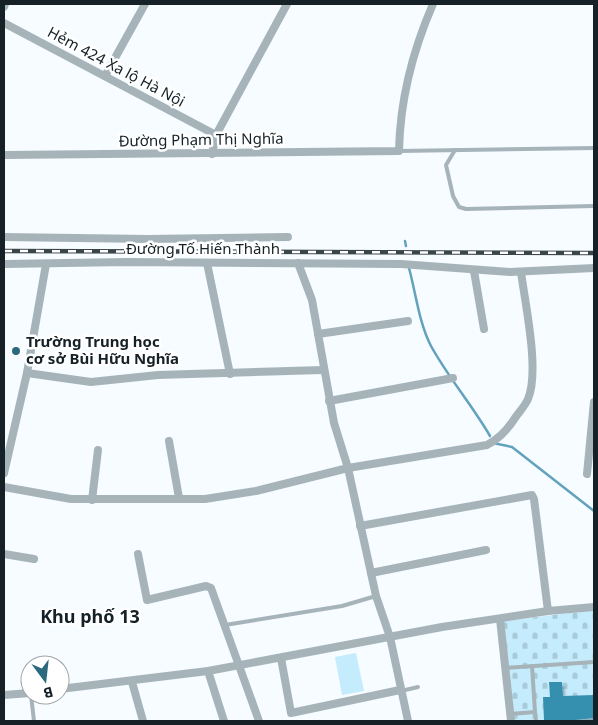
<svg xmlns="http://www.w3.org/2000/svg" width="598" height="725" viewBox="0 0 598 725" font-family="'Noto Sans',sans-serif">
<defs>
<pattern id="cemetery-stones" width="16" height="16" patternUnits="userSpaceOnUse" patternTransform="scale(1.25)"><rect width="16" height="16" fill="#c4ecfd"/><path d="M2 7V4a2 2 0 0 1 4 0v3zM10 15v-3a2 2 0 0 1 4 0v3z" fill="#a8cad9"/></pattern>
<filter id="shadow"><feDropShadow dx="2.5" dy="4.5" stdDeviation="1" flood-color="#0004"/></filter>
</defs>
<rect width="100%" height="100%" fill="#f6fcff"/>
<path fill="url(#cemetery-stones)" d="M594 610V721H513L503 621Z"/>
<path fill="#c4ecfd" d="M356 653 364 691 342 695 335 657Z"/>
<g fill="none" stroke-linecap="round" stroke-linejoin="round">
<g stroke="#62a2bc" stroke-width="2.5">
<path d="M405 241 406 246"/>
<path d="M409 268C416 294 419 323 431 346 448 377 472 405 490 436"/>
<path d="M493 443 512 447 594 511"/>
</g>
</g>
<path fill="#348faf" filter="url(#shadow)" d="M549 682H562L563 696 594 695V718L565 721 544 720 543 697H550Z"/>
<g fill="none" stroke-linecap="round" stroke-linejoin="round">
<g stroke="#a6b4ba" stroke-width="4">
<path d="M455 150 446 165 453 196 459 207 466 209 594 206"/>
<path d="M399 151 594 148"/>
<path d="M225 625 342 606 376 596"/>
<path d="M532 666 535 712"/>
<path d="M505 668 594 662"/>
<path d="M401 691 418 687"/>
<path d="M31 695 34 721"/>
<path d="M510 714 535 712 536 721"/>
</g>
<g stroke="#a6b4ba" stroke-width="8">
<path d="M4 7 5 4"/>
<path d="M4 23 216 135"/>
<path d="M105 76 145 4"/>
<path d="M212 154 216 135 287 4"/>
<path d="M4 155 399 151C400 101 413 50 433 4"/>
<path d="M4 237 148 239 288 237"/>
<path d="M207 263 230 374"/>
<path d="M298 263 312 300 334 423 348 468 376 596 390 637 408 721"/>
<path d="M4 264 126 262 401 264 510 272 594 268"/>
<path d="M474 271 484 329"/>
<path d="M318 334 408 321"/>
<path d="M27 373 91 382 158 375 323 370"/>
<path d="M329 401 453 378"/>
<path d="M169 441 179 498"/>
<path d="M4 473 27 373 46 264"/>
<path d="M587 474 594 402"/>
<path d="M4 487 71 499H205L256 491 348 468 487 445C499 439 508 429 515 418 519 412 525 406 528 399 540 371 525 303 521 272"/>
<path d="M92 500 98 450"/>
<path d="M360 526 532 495 534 499 548 611"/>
<path d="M4 554 34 559"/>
<path d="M138 554 147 600 206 586 211 588 259 721"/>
<path d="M371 573 486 550"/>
<path d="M500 619 511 721"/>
<path d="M281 658 291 713 400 690"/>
<path d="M208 671 224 721"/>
<path d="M132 682 143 721"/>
<path d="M60 689 208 671 442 627 548 611 594 607"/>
<path d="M4 695 30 693"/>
</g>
<defs>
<path id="rail" d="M4 251 594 253"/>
</defs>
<use href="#rail" stroke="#3b464b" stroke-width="4.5"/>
<use href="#rail" stroke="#fff" stroke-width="2.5" stroke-dasharray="8" stroke-linecap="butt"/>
</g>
<circle fill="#2b697f" stroke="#fff" stroke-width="2" cx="16" cy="351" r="5"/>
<g text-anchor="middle" stroke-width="5" stroke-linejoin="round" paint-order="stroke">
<g font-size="15" fill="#152126" stroke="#fff">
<text transform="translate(116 67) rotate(28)" y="5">Hẻm 424 Xa lộ Hà Nội</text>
<text transform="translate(201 140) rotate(-1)" y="5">Đường Phạm Thị Nghĩa</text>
<text x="203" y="254">Đường Tố Hiến Thành</text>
</g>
<g font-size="15" font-weight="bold" fill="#152126" stroke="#fff" text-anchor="start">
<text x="26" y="347">Trường Trung học<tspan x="26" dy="17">cơ sở Bùi Hữu Nghĩa</tspan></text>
</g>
<g font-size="18" font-weight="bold" fill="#152126" stroke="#fff">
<text x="90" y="623">Khu phố 13</text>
</g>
</g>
<rect width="598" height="725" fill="none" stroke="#152126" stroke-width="10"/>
<g transform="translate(45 680) rotate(165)"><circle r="24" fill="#ffffff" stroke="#a1a6a8"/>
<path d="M0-4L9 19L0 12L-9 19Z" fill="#2b697f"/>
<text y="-8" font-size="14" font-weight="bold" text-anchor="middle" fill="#152126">B</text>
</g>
</svg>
